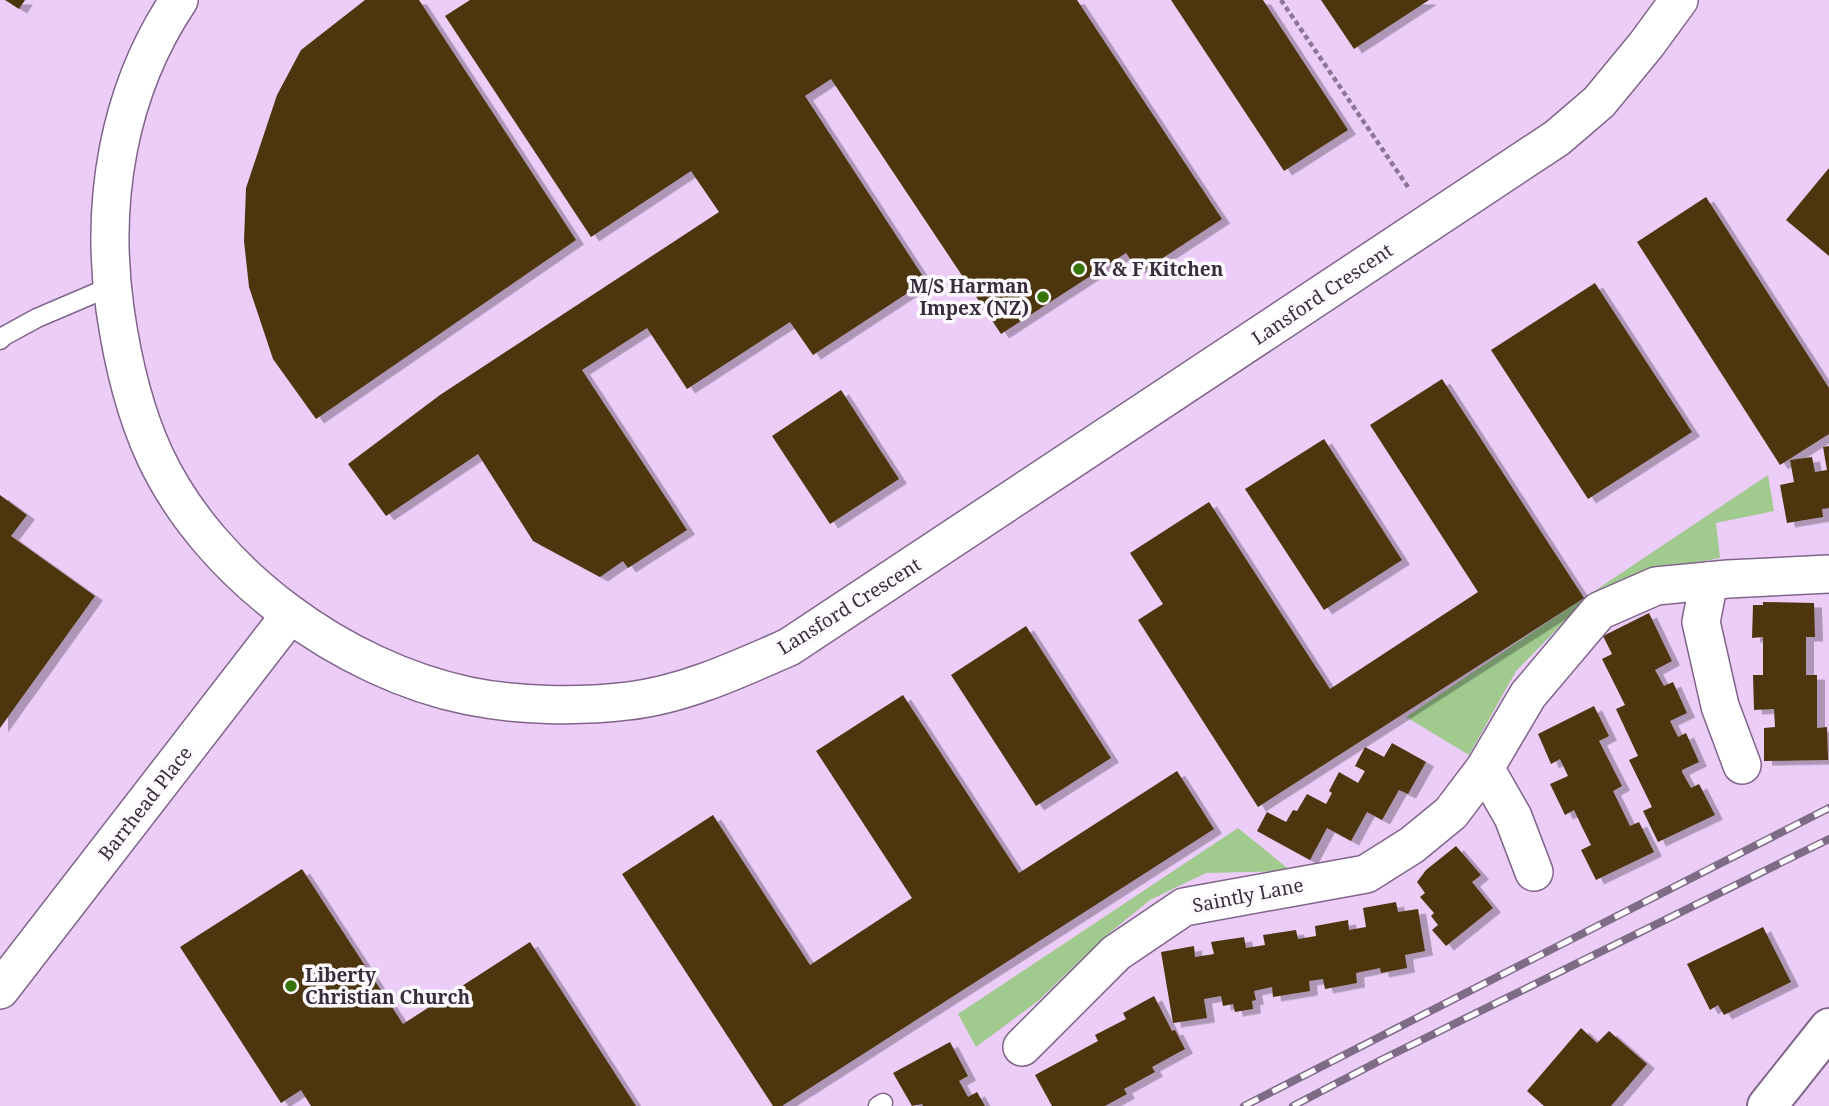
<svg xmlns="http://www.w3.org/2000/svg" width="1829" height="1106" viewBox="0 0 1829 1106" font-family="'Noto Serif',serif">
<defs>
<filter id="shadow"><feDropShadow dx="8" dy="4.5" stdDeviation="0" flood-color="#0004"/></filter>
</defs>
<rect width="100%" height="100%" fill="#eccdf8"/>
<g fill="#a1ca8f">
<path d="M1768 475 1774 511 1716 523 1720 558 1646 572 1568 618 1516 671 1469 755 1406 717Z"/>
<path d="M1238 828 1291 871 1206 873 1150 900 1102 939 1038 1001 976 1047 958 1014Z"/>
</g>
<g fill="#4d3611" filter="url(#shadow)">
<path d="M5 0H25L19 9Z"/>
<path d="M365 0H419L576 240 316 419 273 359 249 287 244 241 246 188 277 95 301 50Z"/>
<path d="M470 0H1077L1222 219 1140 273 1126 253 1001 334 831 79 805 96 926 281 813 355 790 322 687 389 647 328 582 370 687 530 628 568 623 561 600 577 533 541 478 454 386 516 348 464 440 395 719 212 691 171 591 237 445 16Z"/>
<path d="M1171 0H1263L1348 130 1284 171Z"/>
<path d="M1321 0H1429L1354 49Z"/>
<path d="M1829 168V256L1786 220Z"/>
<path d="M1706 197 1829 388V434L1780 465 1637 242Z"/>
<path d="M1595 283 1692 432 1588 499 1491 350Z"/>
<path d="M1442 379 1584 598 1258 807 1138 620 1163 604 1130 553 1209 502 1330 689 1478 592 1370 425Z"/>
<path d="M841 390 899 479 830 524 772 436Z"/>
<path d="M1324 439 1402 560 1324 610 1245 489Z"/>
<path d="M1829 446V508L1822 509 1823 517 1787 523 1780 485 1794 482 1790 460 1812 457 1815 472 1827 470 1823 447Z"/>
<path d="M0 495 27 515 11 536 95 596 0 728Z"/>
<path d="M1763 602 1814 603 1815 637H1806V675H1817V728L1827 727 1828 760 1764 761V728L1775 727 1774 709 1754 710 1753 675H1763V637L1752 638 1753 605H1763Z"/>
<path d="M1649 613 1672 661 1655 670 1664 686 1673 682 1687 713 1670 721 1678 737 1686 733 1699 762 1682 770V772L1691 788 1699 784 1715 815 1658 842 1643 811 1652 807 1629 760 1638 756 1616 709 1625 705 1602 659 1612 654 1603 636Z"/>
<path d="M1026 626 1111 758 1036 806 951 675Z"/>
<path d="M903 695 1019 873 1177 771 1214 829 782 1106H773L622 874 713 815 810 965 912 898 816 751Z"/>
<path d="M1594 706 1609 736 1599 741 1622 786 1613 791 1630 826 1639 822 1654 852 1596 880 1581 850 1591 845 1582 827 1574 810 1565 815 1550 784 1568 776 1560 759 1551 764 1538 734Z"/>
<path d="M1392 743 1426 762 1408 794 1399 790 1382 820 1367 812 1351 841 1327 828 1310 860 1257 831 1267 812 1286 822 1293 810 1297 811 1307 794 1326 804 1332 793 1329 791 1339 772 1358 783 1365 771 1355 766 1365 747 1384 757Z"/>
<path d="M1456 846 1481 875 1472 882 1493 908 1446 946 1432 930 1438 925 1431 916 1434 913 1420 897 1425 893 1417 882 1426 870Z"/>
<path d="M302 869 403 1024 530 942 636 1106H311L301 1090 281 1103 180 947Z"/>
<path d="M1396 902 1398 912 1418 909 1425 951 1405 955 1407 968 1381 973 1380 968 1356 973 1357 983 1325 989 1323 979 1309 981 1310 991 1273 997 1272 987 1254 991 1256 1000 1252 1001 1253 1009 1235 1012 1233 1004 1223 1006 1221 996 1204 999 1207 1018 1173 1023 1161 952 1194 946 1195 957 1214 954 1211 942 1244 937 1246 948 1265 945 1263 935 1296 930 1298 939 1316 936 1315 926 1348 920 1349 930 1366 927 1363 908Z"/>
<path d="M1763 927 1791 982 1724 1015 1718 1005 1710 1010 1687 964Z"/>
<path d="M1154 996 1172 1031 1175 1030 1185 1049 1152 1067 1155 1072 1124 1089 1127 1094 1105 1106H1052L1035 1075 1098 1041 1095 1035 1126 1019 1123 1013Z"/>
<path d="M1581 1028 1597 1043 1609 1031 1647 1064 1611 1106H1544L1527 1091Z"/>
<path d="M950 1042 968 1076 959 1081 968 1097 977 1092 985 1106H923L922 1104 912 1106 893 1073Z"/>
</g>
<g fill="none" stroke-linecap="round" stroke-linejoin="round">
<defs>
<g id="lane">
<path d="M0 340 4 336 37 318 112 286"/>
<path d="M878 1106 883 1103"/>
</g>
<g id="street">
<path d="M179 0C118 91 100 202 115 309 122 358 134 411 155 456 210 574 343 670 469 696 519 706 577 707 628 701 683 695 739 669 789 647L1557 138 1599 102 1646 45 1679 0"/>
<path d="M1709 581 1701 622 1720 706 1742 765"/>
<path d="M1485 768 1513 817 1534 872"/>
<path d="M0 990 290 615"/>
<path d="M1022 1047 1116 953 1184 907 1366 874 1412 845 1451 813 1485 768 1528 695 1599 611 1656 586 1728 579 1829 574"/>
</g>
<path id="secondary" d="M1767 1106 1829 1028"/>
</defs>
<use href="#lane" stroke="#80658b" stroke-width="21"/>
<use href="#street" stroke="#80658b" stroke-width="40"/>
<use href="#secondary" stroke="#80658b" stroke-width="42"/>
<path stroke="#8b7693" stroke-width="4.5" stroke-dasharray="5 3.5" stroke-linecap="butt" d="M1281 0 1408 187"/>
<use href="#lane" stroke="#fff" stroke-width="18"/>
<use href="#street" stroke="#fff" stroke-width="37"/>
<use href="#secondary" stroke="#fff" stroke-width="38"/>
<defs>
<g id="rail">
<path d="M1244 1106 1829 808"/>
<path d="M1293 1106 1383 1059 1829 839"/>
</g>
</defs>
<use href="#rail" stroke="#7e6b86" stroke-width="8"/>
<use href="#rail" stroke="#fdfafe" stroke-width="5" stroke-dasharray="16" stroke-linecap="butt"/>
</g>
<g fill="#37740b" stroke="#fdfafe" stroke-width="2.5">
<circle cx="1079" cy="269" r="7"/>
<circle cx="1043" cy="297" r="7"/>
<circle cx="291" cy="986" r="7"/>
</g>
<g text-anchor="middle" stroke-width="7" stroke-linejoin="round" paint-order="stroke">
<g font-size="19" font-weight="bold" fill="#382c3d" stroke="#fdfafe" text-anchor="start">
<text x="1093" y="276">K &amp; F Kitchen</text>
<text x="1029" y="293" text-anchor="end">M/S Harman<tspan x="1029" dy="22">Impex (NZ)</tspan></text>
<text x="305" y="982">Liberty<tspan x="305" dy="22">Christian Church</tspan></text>
</g>
<g font-size="19" fill="#382c3d" stroke="#fdfafe">
<text transform="translate(1322 294) rotate(-34)" y="7">Lansford Crescent</text>
<text transform="translate(849 606) rotate(-32)" y="7">Lansford Crescent</text>
<text transform="translate(145 803) rotate(-52)" y="7">Barrhead Place</text>
<text transform="translate(1248 895) rotate(-11)" y="7">Saintly Lane</text>
</g>
</g>
</svg>
